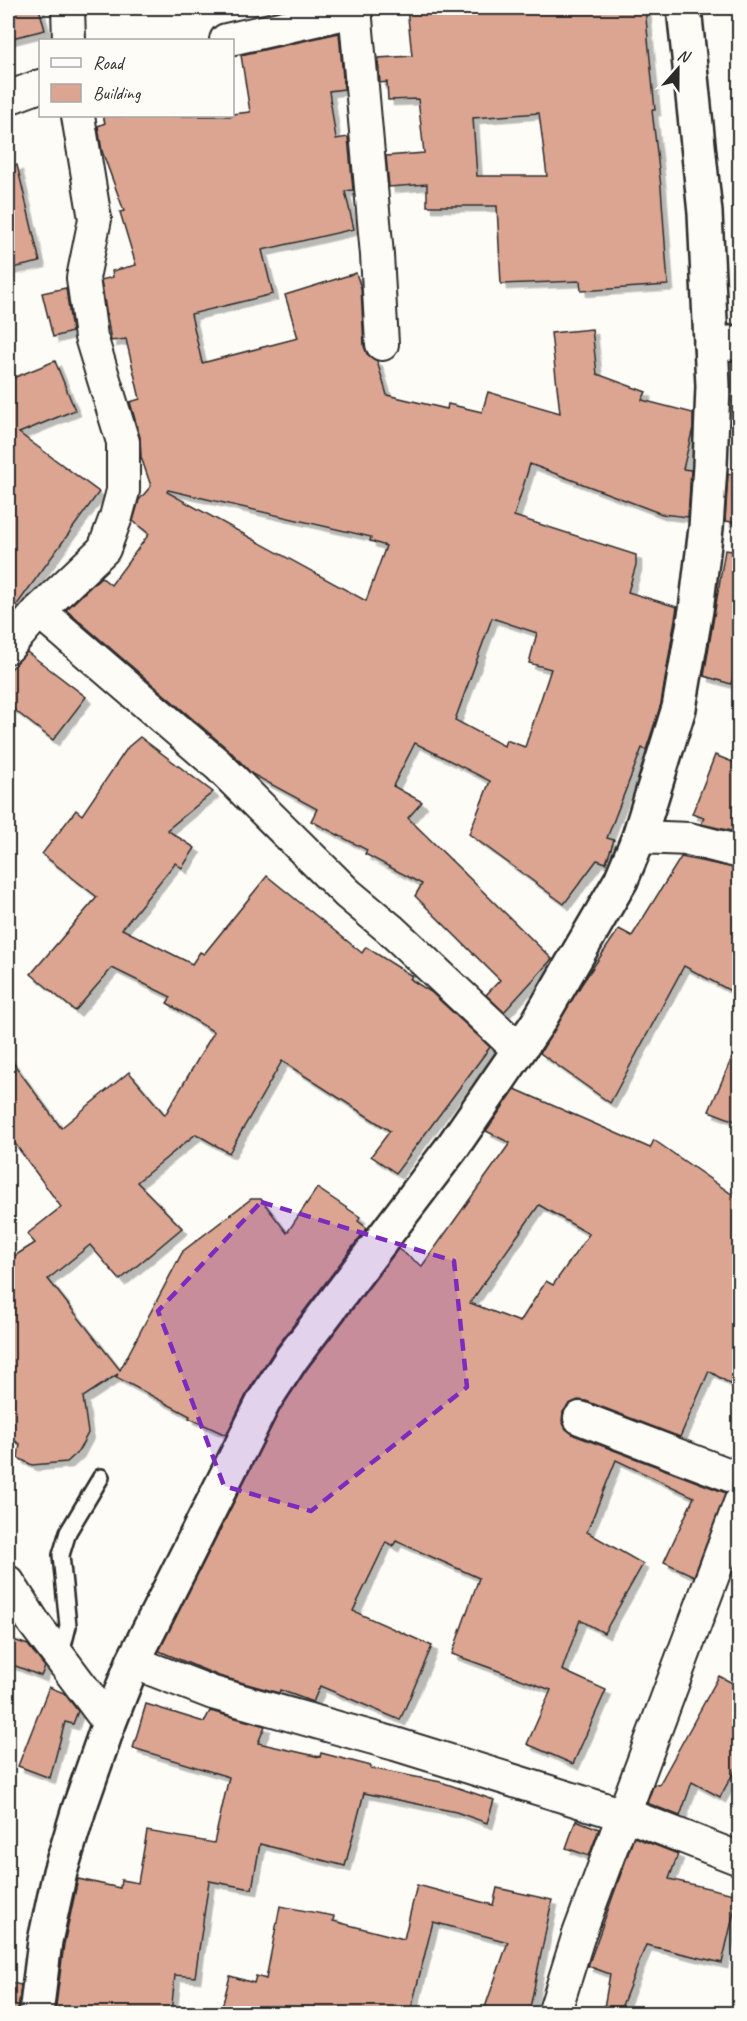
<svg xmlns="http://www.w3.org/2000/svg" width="747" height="2021" viewBox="0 0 747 2021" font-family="Caveat,sans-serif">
<defs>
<filter id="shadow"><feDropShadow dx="5.5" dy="5.5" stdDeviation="0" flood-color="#0004"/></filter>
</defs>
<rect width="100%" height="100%" fill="#fdfcf7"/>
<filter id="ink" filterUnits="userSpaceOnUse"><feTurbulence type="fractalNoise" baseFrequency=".0167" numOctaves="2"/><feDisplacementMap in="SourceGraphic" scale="12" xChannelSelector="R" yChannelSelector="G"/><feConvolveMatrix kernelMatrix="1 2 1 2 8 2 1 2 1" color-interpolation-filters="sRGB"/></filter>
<g filter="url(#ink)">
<g fill="#dba592" stroke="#2b2b2b" stroke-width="1.5" fill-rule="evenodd" filter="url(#shadow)">
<path d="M8 8H39L45 30 8 39Z"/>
<path d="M407 8H645L655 110H652L661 187 668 285 581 291 580 281 501 284 497 206H427V184L389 187 386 156 424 153 418 99 388 100 387 82 380 83 378 58 412 56ZM539 113 547 176H477L473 118Z"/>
<path d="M339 33 344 89 329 91 336 139 348 137 353 190 345 191 354 229 262 250 273 294 191 314 202 363 298 338 285 295 356 273 361 288 364 346 367 354 377 361 387 395 447 409 448 404 482 412 488 392 560 413 551 333 592 329 597 374 646 392 642 400 693 413V428L683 469 691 470 688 517 662 514 530 464 514 516 636 555V565L628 592 677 607 661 704 646 750 642 748 607 838 614 840 606 863 597 860 564 904 469 834 490 781 415 743 393 786 422 802 408 818 552 959 504 1012 486 995 500 980 415 896 422 884 365 854 367 850 311 821 317 809 252 774 230 751 66 610 101 577 111 585 149 534 133 521 139 500 151 486 141 457 140 437 130 402 140 399 126 339 111 341 101 280 113 277 112 271 136 265 120 212 124 211 102 151 98 126 105 123 103 116H232V114L250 112 241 55ZM168 490 371 537 370 541 386 546 366 601 167 492ZM492 618 537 633 529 663 551 669 525 747 506 740 504 746 455 720Z"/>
<path d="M17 165 40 262 8 269V166Z"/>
<path d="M66 288 72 332 53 337 42 293Z"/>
<path d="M55 361 75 410 19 433 99 492 8 617V380Z"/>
<path d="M728 474 740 476V523L725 521Z"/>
<path d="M725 550 740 552V656L731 684 704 676Z"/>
<path d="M27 652 86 697 53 740 8 705V672Z"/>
<path d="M140 737 213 792 167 830 195 848 182 868 175 863 122 929 192 964 200 952 204 954 267 876 362 953 366 947 412 976 410 979 431 992 490 1047 396 1173 371 1156 390 1131 282 1061 229 1153 196 1134 137 1182 182 1228 120 1280 90 1245 48 1279 120 1370 183 1251 251 1199H261L287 1233 317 1188 360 1217 358 1221 367 1228 276 1348 248 1391 226 1435 189 1418 190 1416 116 1377 118 1374 83 1397 88 1433 78 1452 67 1462 32 1465 18 1458 20 1444 8 1437V1260L35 1243 27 1234 61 1207 8 1134V1056L61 1128 129 1072 165 1115 214 1032 167 1003 171 997 112 968 75 1011 31 974 97 897 42 854 76 810 82 815 128 747Z"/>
<path d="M715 755 740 765V833L701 824 704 818 692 814Z"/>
<path d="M681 857 740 869V996L684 966 610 1103 540 1053 581 985 619 929 632 936Z"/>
<path d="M740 1039V1123L709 1111Z"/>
<path d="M515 1089 650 1148 654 1140 740 1200V1390L709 1371 680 1437 586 1401 578 1400 569 1404 563 1412 562 1421 566 1429 574 1435 726 1493 694 1576 664 1562 694 1497 616 1460 587 1532 643 1564 604 1633 580 1620 562 1670 606 1690 573 1764 527 1744 551 1690 452 1654 479 1578 396 1541 393 1546 386 1542 353 1611 432 1646 400 1720 320 1686 313 1702 280 1690 279 1693 219 1676 159 1651 280 1410 307 1369 398 1249 422 1266 510 1143 486 1131ZM539 1205 589 1234 553 1285 546 1281 520 1322 470 1303Z"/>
<path d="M8 1638 28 1645 45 1667 41 1676 8 1663Z"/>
<path d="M719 1676 740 1687V1761L720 1797 692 1782 680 1816 647 1803 654 1784 659 1785Z"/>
<path d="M49 1687 64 1693 78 1711 73 1724 65 1722 50 1778 18 1766Z"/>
<path d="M146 1704 204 1722 210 1711 265 1726 258 1743 320 1757 321 1753 371 1766 370 1768 441 1782 494 1800 487 1823 456 1812 364 1793 345 1866 260 1844 252 1889 209 1881 195 1977 175 1975 171 2013H55L64 1944 78 1879 120 1888 121 1880 138 1883 147 1831 214 1843 229 1777 133 1748Z"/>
<path d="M576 1820 599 1829 589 1856 566 1848Z"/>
<path d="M634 1837 678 1854 669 1879 738 1895 722 1963 646 1945 619 2013H603L610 1974 588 1966Z"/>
<path d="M417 1885 493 1905 497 1888 552 1900 529 2013H483L508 1942 433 1922 410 2013H247L222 2007 230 1976 254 1983 256 1976 266 1979 280 1906 334 1916 333 1921 404 1939Z"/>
<path d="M8 1982 21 1985 18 2013H8Z"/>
</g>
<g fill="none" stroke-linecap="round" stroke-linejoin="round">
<defs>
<path id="service" d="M60 1658 68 1626 61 1555 68 1532 101 1477"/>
<g id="minor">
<path d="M68 8 69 40"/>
<path d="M355 8 377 255 382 344"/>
<path d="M226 40 355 11"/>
<path d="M8 98 40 86"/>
<path d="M39 611 218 765 348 894 390 929 519 1050"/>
<path d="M8 647 39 611 104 549 116 517 123 491V442L91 337 83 278 95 219 78 116"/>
<path d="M639 837 689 839 740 852"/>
<path d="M580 1418 740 1479"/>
<path d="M8 1582 34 1623 109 1723"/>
<path d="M133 1662 213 1693 395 1744 640 1820 740 1859"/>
<path d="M554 2014 579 1934 740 1503"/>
</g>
<g id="tertiary">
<path d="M711 345 740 342"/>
<path d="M36 2014 45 1941 60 1872 79 1809 109 1723 133 1662 264 1401 292 1358 453 1146 537 1024 621 880 639 837 679 708 696 610 706 528 710 466 713 386 705 213 684 8"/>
</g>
</defs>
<use href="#service" stroke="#2b2b2b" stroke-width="20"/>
<use href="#minor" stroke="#2b2b2b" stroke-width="36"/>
<use href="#tertiary" stroke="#2b2b2b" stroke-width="38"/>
<use href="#service" stroke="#fdfcf7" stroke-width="15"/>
<use href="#minor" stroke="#fdfcf7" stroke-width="32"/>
<use href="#tertiary" stroke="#fdfcf7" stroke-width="33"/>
</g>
</g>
<path fill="#7b2cbf" fill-opacity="0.2" stroke="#7b2cbf" stroke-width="4.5" stroke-dasharray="12 8" stroke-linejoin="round" d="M261 1202 454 1261 467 1387 311 1511 224 1486 158 1311Z"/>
<rect width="747" height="2021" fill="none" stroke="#fdfcf7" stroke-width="30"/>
<rect x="15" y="15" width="717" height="1991" fill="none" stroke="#2b2b2b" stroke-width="2" filter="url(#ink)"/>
<rect x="39" y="39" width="195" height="78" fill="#fdfcf7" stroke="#a9a8a5" stroke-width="1.5"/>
<rect x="51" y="58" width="30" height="9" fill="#fdfcf7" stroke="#a9a8a5" stroke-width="1.5"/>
<text x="93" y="69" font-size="18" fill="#2b2b2b">Road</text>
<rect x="51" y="84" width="30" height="18" fill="#dba592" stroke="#a9a8a5" stroke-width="1.5"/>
<text x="93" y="99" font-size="18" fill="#2b2b2b">Building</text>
<g transform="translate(678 69) rotate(21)" stroke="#fdfcf7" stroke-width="4.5" paint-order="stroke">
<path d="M0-4.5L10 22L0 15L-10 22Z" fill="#2b2b2b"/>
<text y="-9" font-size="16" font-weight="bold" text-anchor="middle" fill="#2b2b2b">N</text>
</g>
</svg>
